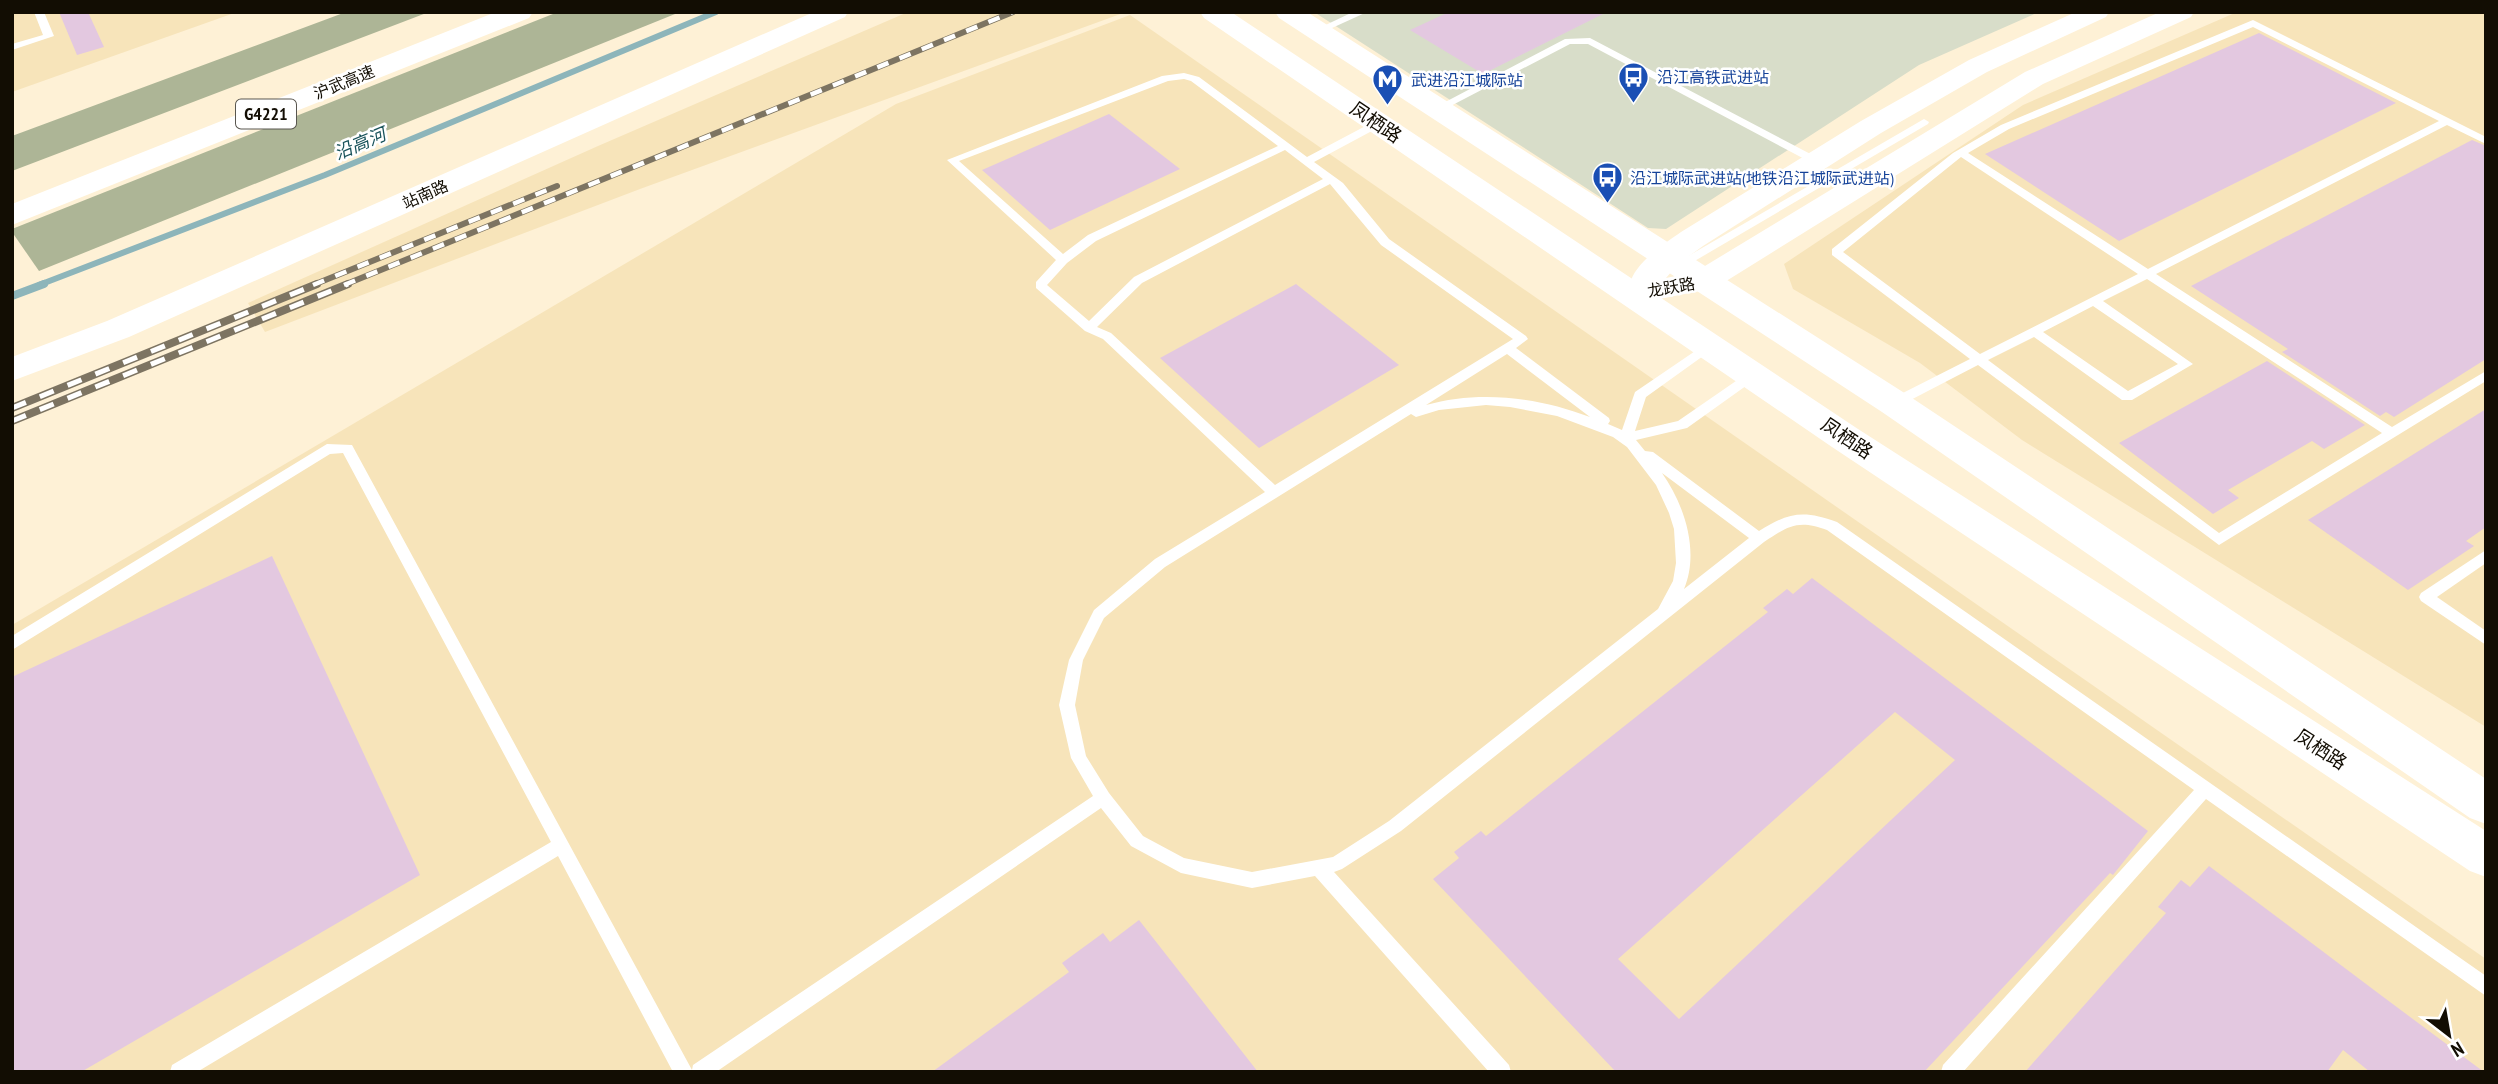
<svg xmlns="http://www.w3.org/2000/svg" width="2498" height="1084" viewBox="0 0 2498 1084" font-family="'PT Sans Narrow','Noto Sans SC',sans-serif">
<rect width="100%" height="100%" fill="#fef1d6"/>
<g fill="#f7e4ba">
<path d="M12 12H237L12 92Z"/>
<path d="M908 12H1126L640 189 265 332 248 303 598 146Z"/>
<path d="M2237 12H2486V727L2022 440 1920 363 1793 289 1784 264 2023 105Z"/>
<path d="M1130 15 2486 959V1072H12V625L896 104Z"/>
</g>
<path fill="#d8ddc9" d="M1314 12H2039L1919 65 1666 229 1648 228Z"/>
<g fill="#adb596">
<path d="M346 12H429L12 171V136Z"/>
<path d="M558 12H680L39 271 12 232V229Z"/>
</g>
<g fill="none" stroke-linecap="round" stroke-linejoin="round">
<path stroke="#8db5ba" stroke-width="6" d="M39 285 325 175 716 12"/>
<path stroke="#8db5ba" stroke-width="8" d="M12 296 44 284"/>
</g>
<g fill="#e3c8e0" fill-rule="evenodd">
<path d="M59 12H88L104 47 77 55Z"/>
<path d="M1449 12H1607L1483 74 1410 30Z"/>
<path d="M2259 33 2396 103 2119 241 1985 154Z"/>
<path d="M1109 114 1180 169 1050 230 982 170Z"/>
<path d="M2472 140 2486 146V359L2394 417 2386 412 2380 416 2282 352 2288 349 2191 286Z"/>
<path d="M1296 284 1399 365 1259 448 1160 358Z"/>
<path d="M2267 361 2365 425 2324 449 2312 441 2228 490 2239 498 2213 514 2119 443Z"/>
<path d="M2486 409V527L2466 541 2474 546 2408 590 2308 520Z"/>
<path d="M272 556 420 875 81 1072H12V677Z"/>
<path d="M1812 578 2148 831 2113 875 2110 873 1924 1072H1616L1433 879 1459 858 1454 852 1481 831 1486 836 1768 612 1763 608 1787 589 1793 594ZM1895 712 1955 760 1679 1019 1618 959Z"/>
<path d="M2209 866 2382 996 2484 1072H2370L2343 1050 2327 1072H2025L2166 913 2158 907 2181 880 2190 887Z"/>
<path d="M1139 920 1258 1072H932L1069 972 1062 963 1103 933 1110 942Z"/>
</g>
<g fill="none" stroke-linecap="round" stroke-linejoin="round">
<g fill="#fff" fill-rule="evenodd">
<path d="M34 12H44L54 36 12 50V44L43 35Z"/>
<path d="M1353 12H1367L1321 33 1313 31Z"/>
<path d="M2253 20 2486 137V144L2447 125 2156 274 2392 427 2486 371V381L2219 545 1978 365 1899 406H1889L1888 403 1889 400 1970 359 1832 255V249L1953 153 2001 125ZM2253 27 2439 121 2148 269 1968 153 2009 129ZM1961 157 2138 274 1980 354 1843 252ZM2147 279 2382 433 2219 533 1988 360 2034 337 2122 400H2132L2193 364 2103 301ZM2093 306 2178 364 2128 391 2043 332Z"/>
<path d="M1590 38 1820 159 1821 161 1816 164 1812 163 1588 44H1570L1441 111H1433L1432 109 1565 39Z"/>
<path d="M1184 73 1199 77 1307 157 1375 121H1383V125L1314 162 1343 183 1389 239 1526 336 1528 339 1516 348 1609 418 1610 421 1608 424 1622 430 1635 392 1707 343 1711 342 1717 346 1646 397 1635 431 1678 421 1749 372H1757L1759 375 1757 378 1687 428 1636 440 1645 451 1653 452 1759 531C1789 512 1804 510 1837 522L2486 976V996L2206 799 1963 1072H1941L1943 1065 2194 790 1827 530C1798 519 1788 526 1764 542L1401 831 1342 869 1334 872 1509 1065 1511 1072H1489L1315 876 1252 888 1181 873 1131 846 1101 808 716 1072H673L558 856 197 1072H170L172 1065 551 842 343 453 330 454 12 650V636L327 444 352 445 692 1070 693 1065 1093 796 1071 758 1059 705 1069 660 1094 610 1155 559 1265 492 1103 339 1085 331 1036 288V282L1056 260 947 160 1162 76ZM1184 79 1191 81 1278 146 1088 235 1063 254 959 161 1168 81ZM1285 150 1323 179 1134 277 1089 321 1047 285 1067 263 1096 241ZM1330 184 1381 245 1513 339 1275 485 1111 333 1097 327 1142 283ZM1507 354 1590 417C1538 397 1479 390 1426 405ZM1486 405 1510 407 1557 416 1613 437 1627 447 1656 485 1669 513 1674 529 1676 563 1673 581 1658 609 1389 821 1333 857 1252 872 1184 858 1143 836 1109 793 1086 756 1075 705 1083 660 1104 618 1165 567 1411 414 1416 417 1439 410ZM1662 473 1749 538 1684 589C1700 551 1684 504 1662 473Z"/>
<path d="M1924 119 1929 122 1928 124 1681 269H1673L1671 266Z"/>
<path d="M2486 550V563L2437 597 2486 631V645L2421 601 2419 597 2421 593Z"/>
</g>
<g fill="#fff" fill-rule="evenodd">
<path d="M814 12H848L845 17 129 337 12 381V357L107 321Z"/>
<path d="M2076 12H2109L2106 17 1987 72 1881 133 1703 246 1678 264 1666 278 1695 272 2025 72 2160 12H2194L2191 17 2043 84 1715 288 1634 304 1623 301 1618 294 1623 287 1630 285C1633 264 1664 244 1681 232L1861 121 1969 60Z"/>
</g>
<g fill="#fff" fill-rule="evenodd">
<path d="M1200 12H1231L1858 429 2486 831V877L2470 871 1832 447 1204 18Z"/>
<path d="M1275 12H1307L1906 394 2486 779V824L2470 818 1882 412 1279 18Z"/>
</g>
<path fill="#fff" fill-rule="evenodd" d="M496 12H533L529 18 12 225V204Z"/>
<defs>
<g id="rail-far1">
<path d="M313 285 557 186"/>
<path d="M344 285 1013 12"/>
</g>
<g id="rail">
<path d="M12 408 317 284"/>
<path d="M12 421 348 284"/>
</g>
</defs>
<use href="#rail-far1" stroke="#7d7462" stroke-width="6"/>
<use href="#rail" stroke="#7d7462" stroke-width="8"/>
<use href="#rail-far1" stroke="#fff" stroke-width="4.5" stroke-dasharray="12" stroke-linecap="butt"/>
<use href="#rail" stroke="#fff" stroke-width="5" stroke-dasharray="15" stroke-linecap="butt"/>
</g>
<defs>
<symbol id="bus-pin" viewBox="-11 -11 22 30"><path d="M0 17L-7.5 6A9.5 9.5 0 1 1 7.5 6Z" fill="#1a4fb4" stroke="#fff"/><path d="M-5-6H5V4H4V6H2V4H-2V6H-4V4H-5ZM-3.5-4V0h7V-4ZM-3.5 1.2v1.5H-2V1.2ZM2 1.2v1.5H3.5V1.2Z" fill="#fff"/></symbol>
<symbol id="metro-pin" viewBox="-11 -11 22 30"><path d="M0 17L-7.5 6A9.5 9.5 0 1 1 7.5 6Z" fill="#1a4fb4" stroke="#fff"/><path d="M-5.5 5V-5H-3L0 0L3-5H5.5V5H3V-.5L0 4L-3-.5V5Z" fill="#fff"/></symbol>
</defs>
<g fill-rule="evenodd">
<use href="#bus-pin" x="1616" y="60" width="35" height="47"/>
<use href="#metro-pin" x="1370" y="62" width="35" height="47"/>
<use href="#bus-pin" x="1590" y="160" width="35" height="47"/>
</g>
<g text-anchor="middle" stroke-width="5" stroke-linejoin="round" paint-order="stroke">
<g font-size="16" fill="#164399" stroke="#fff" text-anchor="start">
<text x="1657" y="83">沿江高铁武进站</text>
<text x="1411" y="86">武进沿江城际站</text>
<text x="1630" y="184">沿江城际武进站(地铁沿江城际武进站)</text>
</g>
<g font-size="16" fill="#120d03" stroke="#fff">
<text transform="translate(344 82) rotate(-22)" y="6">沪武高速</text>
<text transform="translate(425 194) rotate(-24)" y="6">站南路</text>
<text transform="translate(1671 287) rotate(-10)" y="6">龙跃路</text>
</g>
<rect fill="#fff" stroke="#59564f" stroke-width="2" x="236" y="99.5" width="60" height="29" rx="5"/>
<g font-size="18" font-weight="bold" fill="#120d03">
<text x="266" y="120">G4221</text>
</g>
<g font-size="18" font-style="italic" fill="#1a535b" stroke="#fff">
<text transform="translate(360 144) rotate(-23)" y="6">沿高河</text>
</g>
<g font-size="19" fill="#120d03" stroke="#fff">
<text transform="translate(1376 122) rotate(34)" y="7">凤栖路</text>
<text transform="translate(1847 438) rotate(34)" y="7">凤栖路</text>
<text transform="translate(2321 749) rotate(33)" y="7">凤栖路</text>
</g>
</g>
<rect width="2498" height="1084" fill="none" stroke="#120d03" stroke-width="28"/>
<g transform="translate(2449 1035) rotate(149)" stroke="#ffffff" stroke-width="5" paint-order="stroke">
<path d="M0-5L12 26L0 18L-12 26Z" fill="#120d03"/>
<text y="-10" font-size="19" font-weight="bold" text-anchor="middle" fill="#120d03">N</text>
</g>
</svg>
